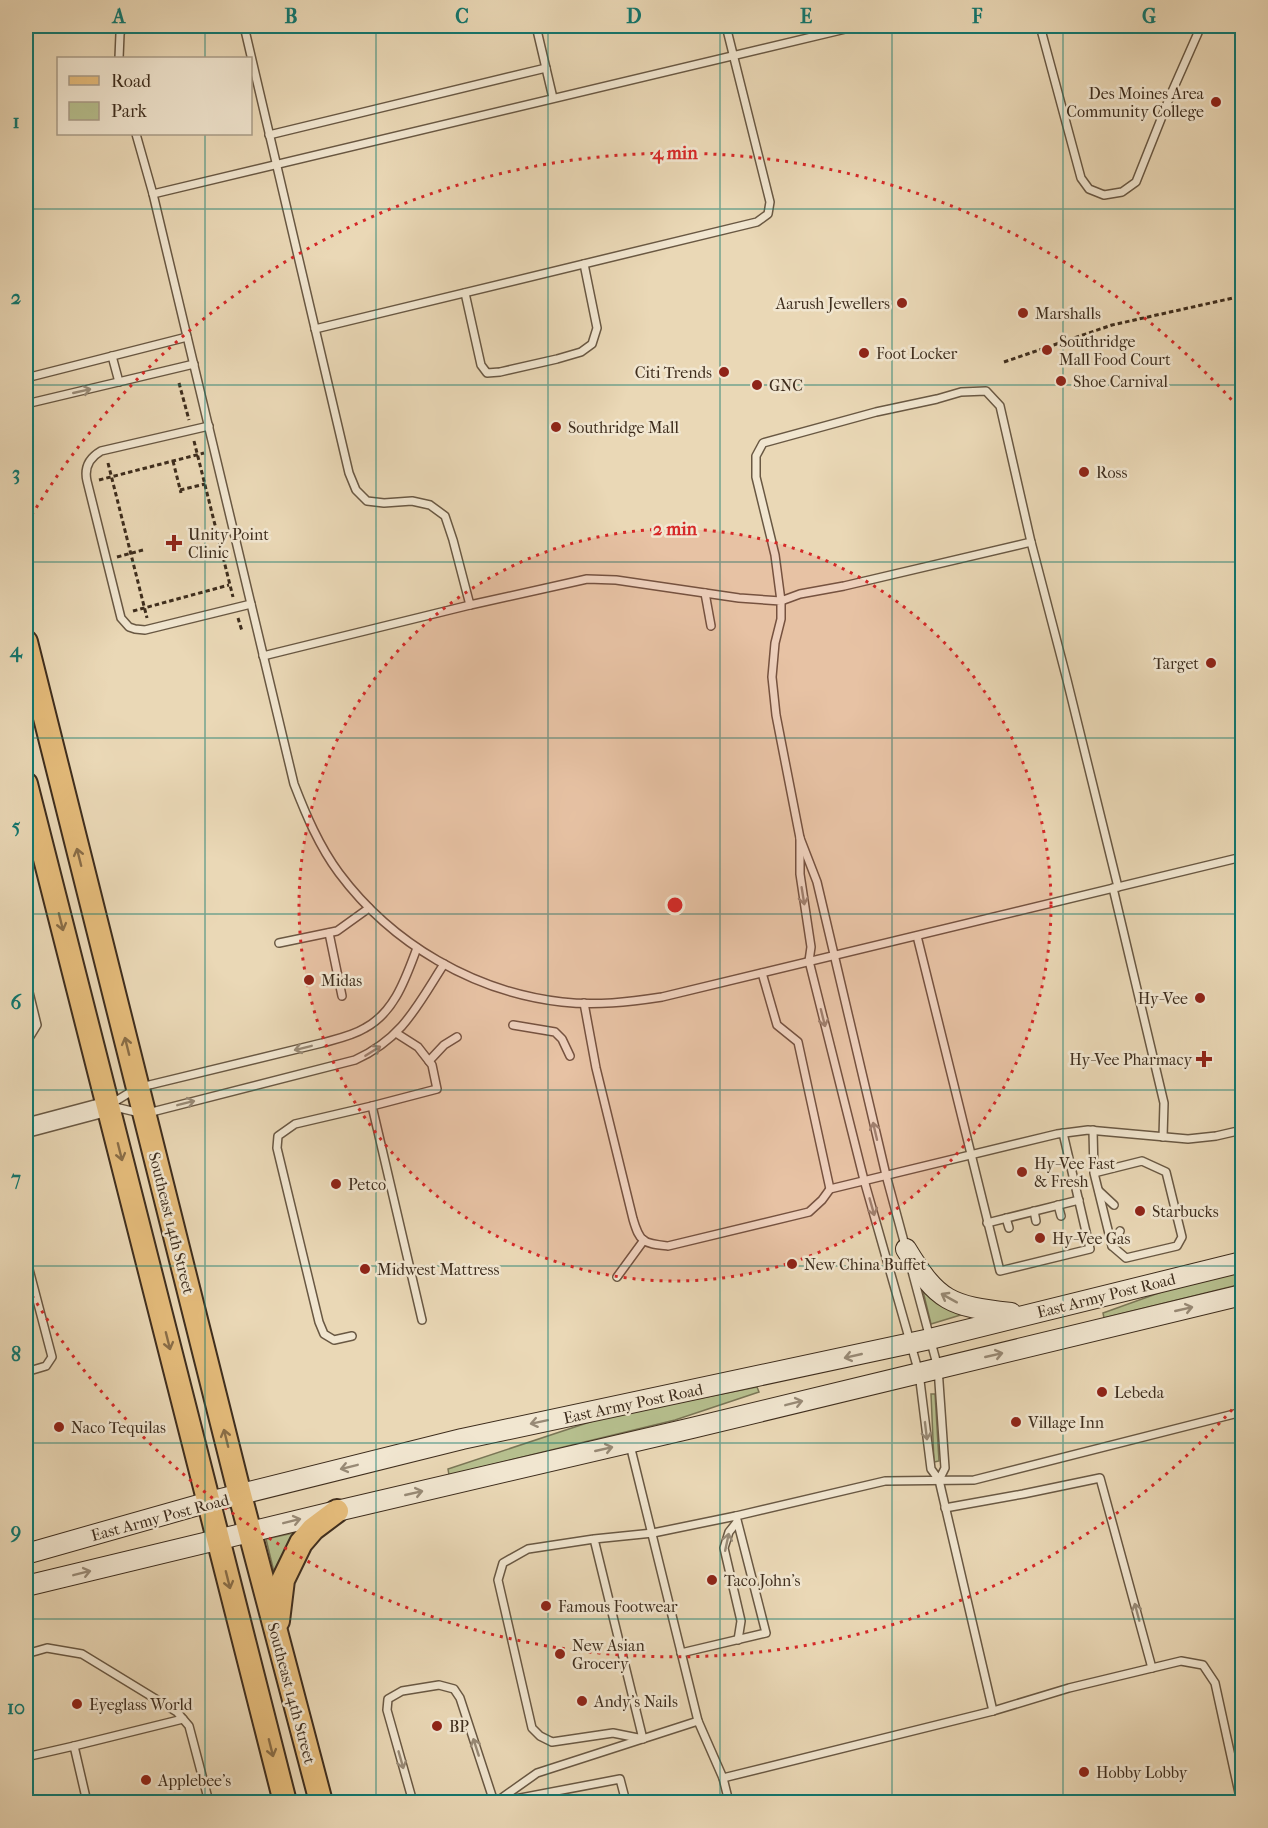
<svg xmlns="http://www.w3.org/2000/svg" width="1268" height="1828" viewBox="0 0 1268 1828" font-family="'IM FELL French Canon',serif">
<rect width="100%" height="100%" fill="#ead8b6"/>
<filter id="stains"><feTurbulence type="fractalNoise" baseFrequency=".00333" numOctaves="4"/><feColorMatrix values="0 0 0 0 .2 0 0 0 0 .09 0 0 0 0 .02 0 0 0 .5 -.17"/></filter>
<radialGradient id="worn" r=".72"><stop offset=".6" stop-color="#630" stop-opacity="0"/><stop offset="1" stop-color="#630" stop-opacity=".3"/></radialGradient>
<g fill="#b6bf8e" stroke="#7a7656" stroke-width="1.5">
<path d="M1242 1272V1284L1104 1318 1103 1313 1181 1285Z"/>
<path d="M922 1287 964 1314 931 1324Z"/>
<path d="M757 1387 759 1392 675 1420 449 1475 448 1469 605 1417Z"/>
<path d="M931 1394H935L939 1461 934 1462Z"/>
<path d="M298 1532 274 1572 266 1539Z"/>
</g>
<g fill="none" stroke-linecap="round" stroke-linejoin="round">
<defs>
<g id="service">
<path d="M244 26 349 473 356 490 367 501 384 503 412 501 430 505 445 516 453 540 470 605 587 579 616 580 739 598 781 601V619L775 643 772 677 776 715 800 838 817 882 886 1175 906 1249"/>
<path d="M536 26 553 98"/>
<path d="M858 26 153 194 294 784C306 815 319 846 339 873 392 944 474 992 562 1002 596 1006 629 1002 662 997L1242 857"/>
<path d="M1040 26 1081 178 1089 189 1104 195 1122 192 1136 182 1171 94 1201 26"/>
<path d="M119 58 120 34 123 26"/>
<path d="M136 134 153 194"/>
<path d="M269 135 546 68"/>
<path d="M465 293 481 365 487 373 500 372 557 359 581 352 592 344 597 328 584 264"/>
<path d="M315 329 757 222 768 214 770 202 726 26"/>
<path d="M112 356 119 382"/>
<path d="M26 378 187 337"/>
<path d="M986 391 1000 406 1031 542 844 586 800 594 781 601 775 555 756 477V456L763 443 876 412 937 399 961 392Z"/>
<path d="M26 404 194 364"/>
<path d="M209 426 101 451C89 458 84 468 87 481L121 618 129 627 135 629 145 630 251 604"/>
<path d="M1031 542 1067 680 1118 887"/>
<path d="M705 593 711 626"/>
<path d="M263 656 470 605"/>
<path d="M800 838V874L811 947 809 961 864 1180 919 1373 931 1469 939 1480 945 1468 938 1368 912 1271"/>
<path d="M1113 888 1164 1103 1163 1137"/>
<path d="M329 933 342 996"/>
<path d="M917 936 1000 1271 1090 1249 1063 1133"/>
<path d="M279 943 337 931 369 908"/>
<path d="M762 973 777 1025 798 1042 830 1189"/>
<path d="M26 980 37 1025 26 1043"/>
<path d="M584 1003 596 1068 633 1219C640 1243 643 1243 668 1246L809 1212 822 1200 830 1189 1057 1134 1088 1130 1188 1139 1216 1136 1242 1130"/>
<path d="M513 1025 555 1032 562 1039 570 1056"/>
<path d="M396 1033 418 1047 432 1065 437 1089 372 1106 422 1320"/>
<path d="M429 1061 444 1045 457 1037"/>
<path d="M111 1104 137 1088 322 1043C336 1039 352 1036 365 1028 395 1012 406 977 417 948"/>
<path d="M111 1106 144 1114 355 1060C403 1038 417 1006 444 964"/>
<path d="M1093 1130 1094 1173 1112 1246 1126 1258 1177 1246 1182 1237 1166 1172 1142 1161 1094 1173"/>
<path d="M1099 1191 1114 1205"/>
<path d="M1058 1205 1061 1216"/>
<path d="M1034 1211 1036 1221"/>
<path d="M1006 1218 1009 1228"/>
<path d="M987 1223 1079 1200"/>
<path d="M1112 1246 1120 1231"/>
<path d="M26 1258 52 1357 46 1366 26 1372"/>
<path d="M617 1277 644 1240"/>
<path d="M352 1336 334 1340 324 1334 319 1322 277 1148 278 1136 295 1124 372 1106"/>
<path d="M939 1480 993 1711"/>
<path d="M945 1508 1023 1494 1100 1478 1152 1668"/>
<path d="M737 1522 729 1532 724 1548 741 1621 738 1640"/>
<path d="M594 1539 643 1739 613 1733 552 1742 540 1736 532 1728 498 1580 503 1563 528 1549 594 1539 653 1533 736 1516"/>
<path d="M681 1653 766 1633 736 1516 885 1481 974 1480 1242 1412"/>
<path d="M26 1654 47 1648 82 1654 177 1712 189 1726 209 1802"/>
<path d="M698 1721 723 1778 729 1802"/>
<path d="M74 1746 183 1719"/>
<path d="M26 1757 74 1746 87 1802"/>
<path d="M723 1778 993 1711 1069 1688 1181 1661 1203 1665 1215 1683 1241 1802"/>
<path d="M413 1802 387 1710 388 1699 402 1691 439 1685 454 1689 460 1698 494 1802"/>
<path d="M496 1802 537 1773 698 1721 630 1445"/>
<path d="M499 1802 620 1779 626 1802"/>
</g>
<path id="tertiary" d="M26 1128 109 1106"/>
<g id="secondary">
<path d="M906 1249C938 1302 950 1306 1011 1313"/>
<path d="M26 1554 209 1502 462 1439 930 1339 1242 1262"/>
<path d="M26 1586 337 1511 692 1428 1242 1295"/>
</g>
<g id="primary">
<path d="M26 642 240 1495 321 1802"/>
<path d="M26 784 285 1802"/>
<path d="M278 1621 283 1580 301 1543 313 1529 337 1511"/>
</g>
</defs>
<use href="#service" stroke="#695843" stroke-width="10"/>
<use href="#tertiary" stroke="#695843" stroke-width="21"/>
<use href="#secondary" stroke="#3e2d1d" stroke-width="22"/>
<use href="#primary" stroke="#3e2d1d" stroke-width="26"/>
<g stroke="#3e2d1d" stroke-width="3" stroke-dasharray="4.5 3" stroke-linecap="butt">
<path d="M1004 362 1112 325 1242 296"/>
<path d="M179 383 189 420"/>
<path d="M194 441 233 597"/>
<path d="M173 461 181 493"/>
<path d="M108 463 147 618"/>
<path d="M99 480 204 453"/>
<path d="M180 490 205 484"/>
<path d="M205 535 217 532"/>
<path d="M117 557 143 550"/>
<path d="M133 611 229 585"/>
<path d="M238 618 242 631"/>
</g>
<use href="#service" stroke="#f1e6d0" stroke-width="7"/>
<use href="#tertiary" stroke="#f1e6d0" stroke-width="18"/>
<use href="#secondary" stroke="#f1e6d0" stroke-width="20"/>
<use href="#primary" stroke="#e5bc7b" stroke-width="22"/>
</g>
<defs><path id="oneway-shaft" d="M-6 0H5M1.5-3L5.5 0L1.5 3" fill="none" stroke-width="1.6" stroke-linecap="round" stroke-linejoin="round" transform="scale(1.5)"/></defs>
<g stroke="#988a76">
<use href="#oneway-shaft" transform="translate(82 391) rotate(-13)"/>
<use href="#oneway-shaft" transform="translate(803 896) rotate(81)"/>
<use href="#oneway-shaft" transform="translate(823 1018) rotate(76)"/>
<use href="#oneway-shaft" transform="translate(303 1048) rotate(166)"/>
<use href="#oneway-shaft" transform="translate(373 1051) rotate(-32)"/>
<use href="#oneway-shaft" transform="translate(186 1103) rotate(-14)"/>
<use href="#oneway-shaft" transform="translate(875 1131) rotate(-103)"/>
<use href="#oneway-shaft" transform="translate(872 1207) rotate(74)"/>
<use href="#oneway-shaft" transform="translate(949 1298) rotate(-151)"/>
<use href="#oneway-shaft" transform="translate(1184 1309) rotate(-13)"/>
<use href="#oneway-shaft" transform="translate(994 1355) rotate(-13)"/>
<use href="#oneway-shaft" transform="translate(853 1356) rotate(167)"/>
<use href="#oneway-shaft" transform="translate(794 1403) rotate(-14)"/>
<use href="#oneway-shaft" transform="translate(539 1422) rotate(168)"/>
<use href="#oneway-shaft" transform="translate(926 1431) rotate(83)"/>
<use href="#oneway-shaft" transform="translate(604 1449) rotate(-13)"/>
<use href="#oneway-shaft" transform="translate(349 1467) rotate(166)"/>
<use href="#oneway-shaft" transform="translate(414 1493) rotate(-13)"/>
<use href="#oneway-shaft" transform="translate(292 1521) rotate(-14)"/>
<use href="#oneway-shaft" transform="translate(727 1542) rotate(-78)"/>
<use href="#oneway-shaft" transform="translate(82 1573) rotate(-14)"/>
<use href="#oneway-shaft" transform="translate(1137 1612) rotate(-105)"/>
<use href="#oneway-shaft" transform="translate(476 1747) rotate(-108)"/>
<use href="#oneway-shaft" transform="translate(401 1760) rotate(74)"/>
</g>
<g stroke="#896d47">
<use href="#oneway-shaft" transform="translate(79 857) rotate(-104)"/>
<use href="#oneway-shaft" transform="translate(61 922) rotate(76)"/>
<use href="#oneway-shaft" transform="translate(127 1046) rotate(-104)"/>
<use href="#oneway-shaft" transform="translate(120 1152) rotate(76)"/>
<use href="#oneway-shaft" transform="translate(168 1341) rotate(76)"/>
<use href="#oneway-shaft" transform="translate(226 1438) rotate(-104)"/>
<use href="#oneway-shaft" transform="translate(228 1580) rotate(76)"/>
<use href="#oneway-shaft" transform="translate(271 1748) rotate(76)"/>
</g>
<path fill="none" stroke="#0f766e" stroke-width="1.5" stroke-opacity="0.55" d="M205 26V58M376 26V1802M548 26V1802M720 26V1802M892 26V1802M1063 26V1802M205 134V1802M26 209H1242M26 385H1242M26 562H1242M26 738H1242M26 914H1242M26 1090H1242M26 1266H1242M26 1443H1242M26 1619H1242"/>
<circle cx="675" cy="905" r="376" fill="#d62828" fill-opacity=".12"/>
<g fill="none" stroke="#d62828" stroke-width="3" stroke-dasharray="3 6">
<circle cx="675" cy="905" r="376"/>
<path d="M1238 1403A752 752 0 0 1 27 1287M27 523A752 752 0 0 1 1238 407"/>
</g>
<g fill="#8f2418" stroke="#f1e6d0" stroke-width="2">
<circle cx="1216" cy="102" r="6"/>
<circle cx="902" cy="303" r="6"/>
<circle cx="1023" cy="313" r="6"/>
<circle cx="1047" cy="350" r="6"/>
<circle cx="864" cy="353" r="6"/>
<circle cx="724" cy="372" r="6"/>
<circle cx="1061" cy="381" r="6"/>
<circle cx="757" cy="385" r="6"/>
<circle cx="556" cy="427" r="6"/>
<circle cx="1084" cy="472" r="6"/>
<path d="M171 534h6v6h6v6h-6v6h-6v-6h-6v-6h6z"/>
<circle cx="1211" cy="663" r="6"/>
<circle cx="309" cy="980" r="6"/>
<circle cx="1200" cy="998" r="6"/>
<path d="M1201 1050h6v6h6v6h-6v6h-6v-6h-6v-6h6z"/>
<circle cx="1022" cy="1172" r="6"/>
<circle cx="336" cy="1184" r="6"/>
<circle cx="1140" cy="1211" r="6"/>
<circle cx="1040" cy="1238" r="6"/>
<circle cx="792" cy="1264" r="6"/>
<circle cx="365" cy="1269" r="6"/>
<circle cx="1102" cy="1392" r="6"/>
<circle cx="1016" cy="1422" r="6"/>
<circle cx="59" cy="1427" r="6"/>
<circle cx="712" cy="1580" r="6"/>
<circle cx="546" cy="1606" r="6"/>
<circle cx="560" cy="1654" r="6"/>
<circle cx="582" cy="1701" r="6"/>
<circle cx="77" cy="1704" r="6"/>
<circle cx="437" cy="1726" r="6"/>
<circle cx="1084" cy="1772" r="6"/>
<circle cx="146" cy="1780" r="6"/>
</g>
<g text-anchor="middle" stroke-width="5" stroke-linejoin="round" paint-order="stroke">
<g font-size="16" fill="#3e2d1d" stroke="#f1e6d0" text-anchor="start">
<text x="1204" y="99" text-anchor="end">Des Moines Area<tspan x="1204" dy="18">Community College</tspan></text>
<text x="890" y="309" text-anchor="end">Aarush Jewellers</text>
<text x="1035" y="319">Marshalls</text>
<text x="1059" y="347">Southridge<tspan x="1059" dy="18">Mall Food Court</tspan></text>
<text x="876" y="359">Foot Locker</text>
<text x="712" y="378" text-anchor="end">Citi Trends</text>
<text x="1073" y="387">Shoe Carnival</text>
<text x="769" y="391">GNC</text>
<text x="568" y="433">Southridge Mall</text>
<text x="1096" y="478">Ross</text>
<text x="188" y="540">Unity Point<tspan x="188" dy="18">Clinic</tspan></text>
<text x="1199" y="669" text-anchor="end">Target</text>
<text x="321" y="986">Midas</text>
<text x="1188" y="1004" text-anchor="end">Hy-Vee</text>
<text x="1192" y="1065" text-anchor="end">Hy-Vee Pharmacy</text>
<text x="1034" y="1169">Hy-Vee Fast<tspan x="1034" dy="18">&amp; Fresh</tspan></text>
<text x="348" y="1190">Petco</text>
<text x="1152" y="1217">Starbucks</text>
<text x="1052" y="1244">Hy-Vee Gas</text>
<text x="804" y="1270">New China Buffet</text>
<text x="377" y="1275">Midwest Mattress</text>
<text x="1114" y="1398">Lebeda</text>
<text x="1028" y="1428">Village Inn</text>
<text x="71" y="1433">Naco Tequilas</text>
<text x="724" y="1586">Taco John's</text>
<text x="558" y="1612">Famous Footwear</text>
<text x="572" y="1651">New Asian<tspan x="572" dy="18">Grocery</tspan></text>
<text x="594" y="1707">Andy's Nails</text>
<text x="89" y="1710">Eyeglass World</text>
<text x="449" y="1732">BP</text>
<text x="1096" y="1778">Hobby Lobby</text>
<text x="158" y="1786">Applebee's</text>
</g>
<g font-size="16" fill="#3e2d1d" stroke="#f1e6d0">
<text transform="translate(172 1223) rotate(76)" y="6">Southeast 14th Street</text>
<text transform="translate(1106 1295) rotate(-14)" y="6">East Army Post Road</text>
<text transform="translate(633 1403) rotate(-12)" y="6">East Army Post Road</text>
<text transform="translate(160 1517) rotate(-15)" y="6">East Army Post Road</text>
<text transform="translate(292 1693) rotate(75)" y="6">Southeast 14th Street</text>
</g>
</g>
<circle cx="675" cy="905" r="9" fill="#d62828" stroke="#f1e6d0" stroke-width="3"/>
<g font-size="18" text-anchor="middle" font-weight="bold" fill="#d62828" stroke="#f1e6d0" stroke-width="5" stroke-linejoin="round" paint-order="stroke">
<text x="675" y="159">4 min</text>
<text x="675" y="535">2 min</text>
</g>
<rect width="1268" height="1828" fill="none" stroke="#ead8b6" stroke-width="66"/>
<rect x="57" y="57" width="195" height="78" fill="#f1e6d0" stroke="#a99c88" stroke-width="1.5"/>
<rect x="69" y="76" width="30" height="9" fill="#e5bc7b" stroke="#a99c88" stroke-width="1.5"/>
<text x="111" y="87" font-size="18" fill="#3e2d1d">Road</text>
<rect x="69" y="102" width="30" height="18" fill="#b6bf8e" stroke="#a99c88" stroke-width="1.5"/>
<text x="111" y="117" font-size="18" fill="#3e2d1d">Park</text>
<rect x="33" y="33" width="1202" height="1762" fill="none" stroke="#0f766e" stroke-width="2"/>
<g font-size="20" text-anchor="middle" font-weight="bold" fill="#0f766e">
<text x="119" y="23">A</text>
<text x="291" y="23">B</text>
<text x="462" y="23">C</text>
<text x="634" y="23">D</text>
<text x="806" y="23">E</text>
<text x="977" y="23">F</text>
<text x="1149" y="23">G</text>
<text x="16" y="128">1</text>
<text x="16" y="304">2</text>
<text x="16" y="480">3</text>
<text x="16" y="657">4</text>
<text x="16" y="833">5</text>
<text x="16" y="1009">6</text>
<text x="16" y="1185">7</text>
<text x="16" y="1361">8</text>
<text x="16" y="1538">9</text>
<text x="16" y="1714">10</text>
</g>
<rect width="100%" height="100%" filter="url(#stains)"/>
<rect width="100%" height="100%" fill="url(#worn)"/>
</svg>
